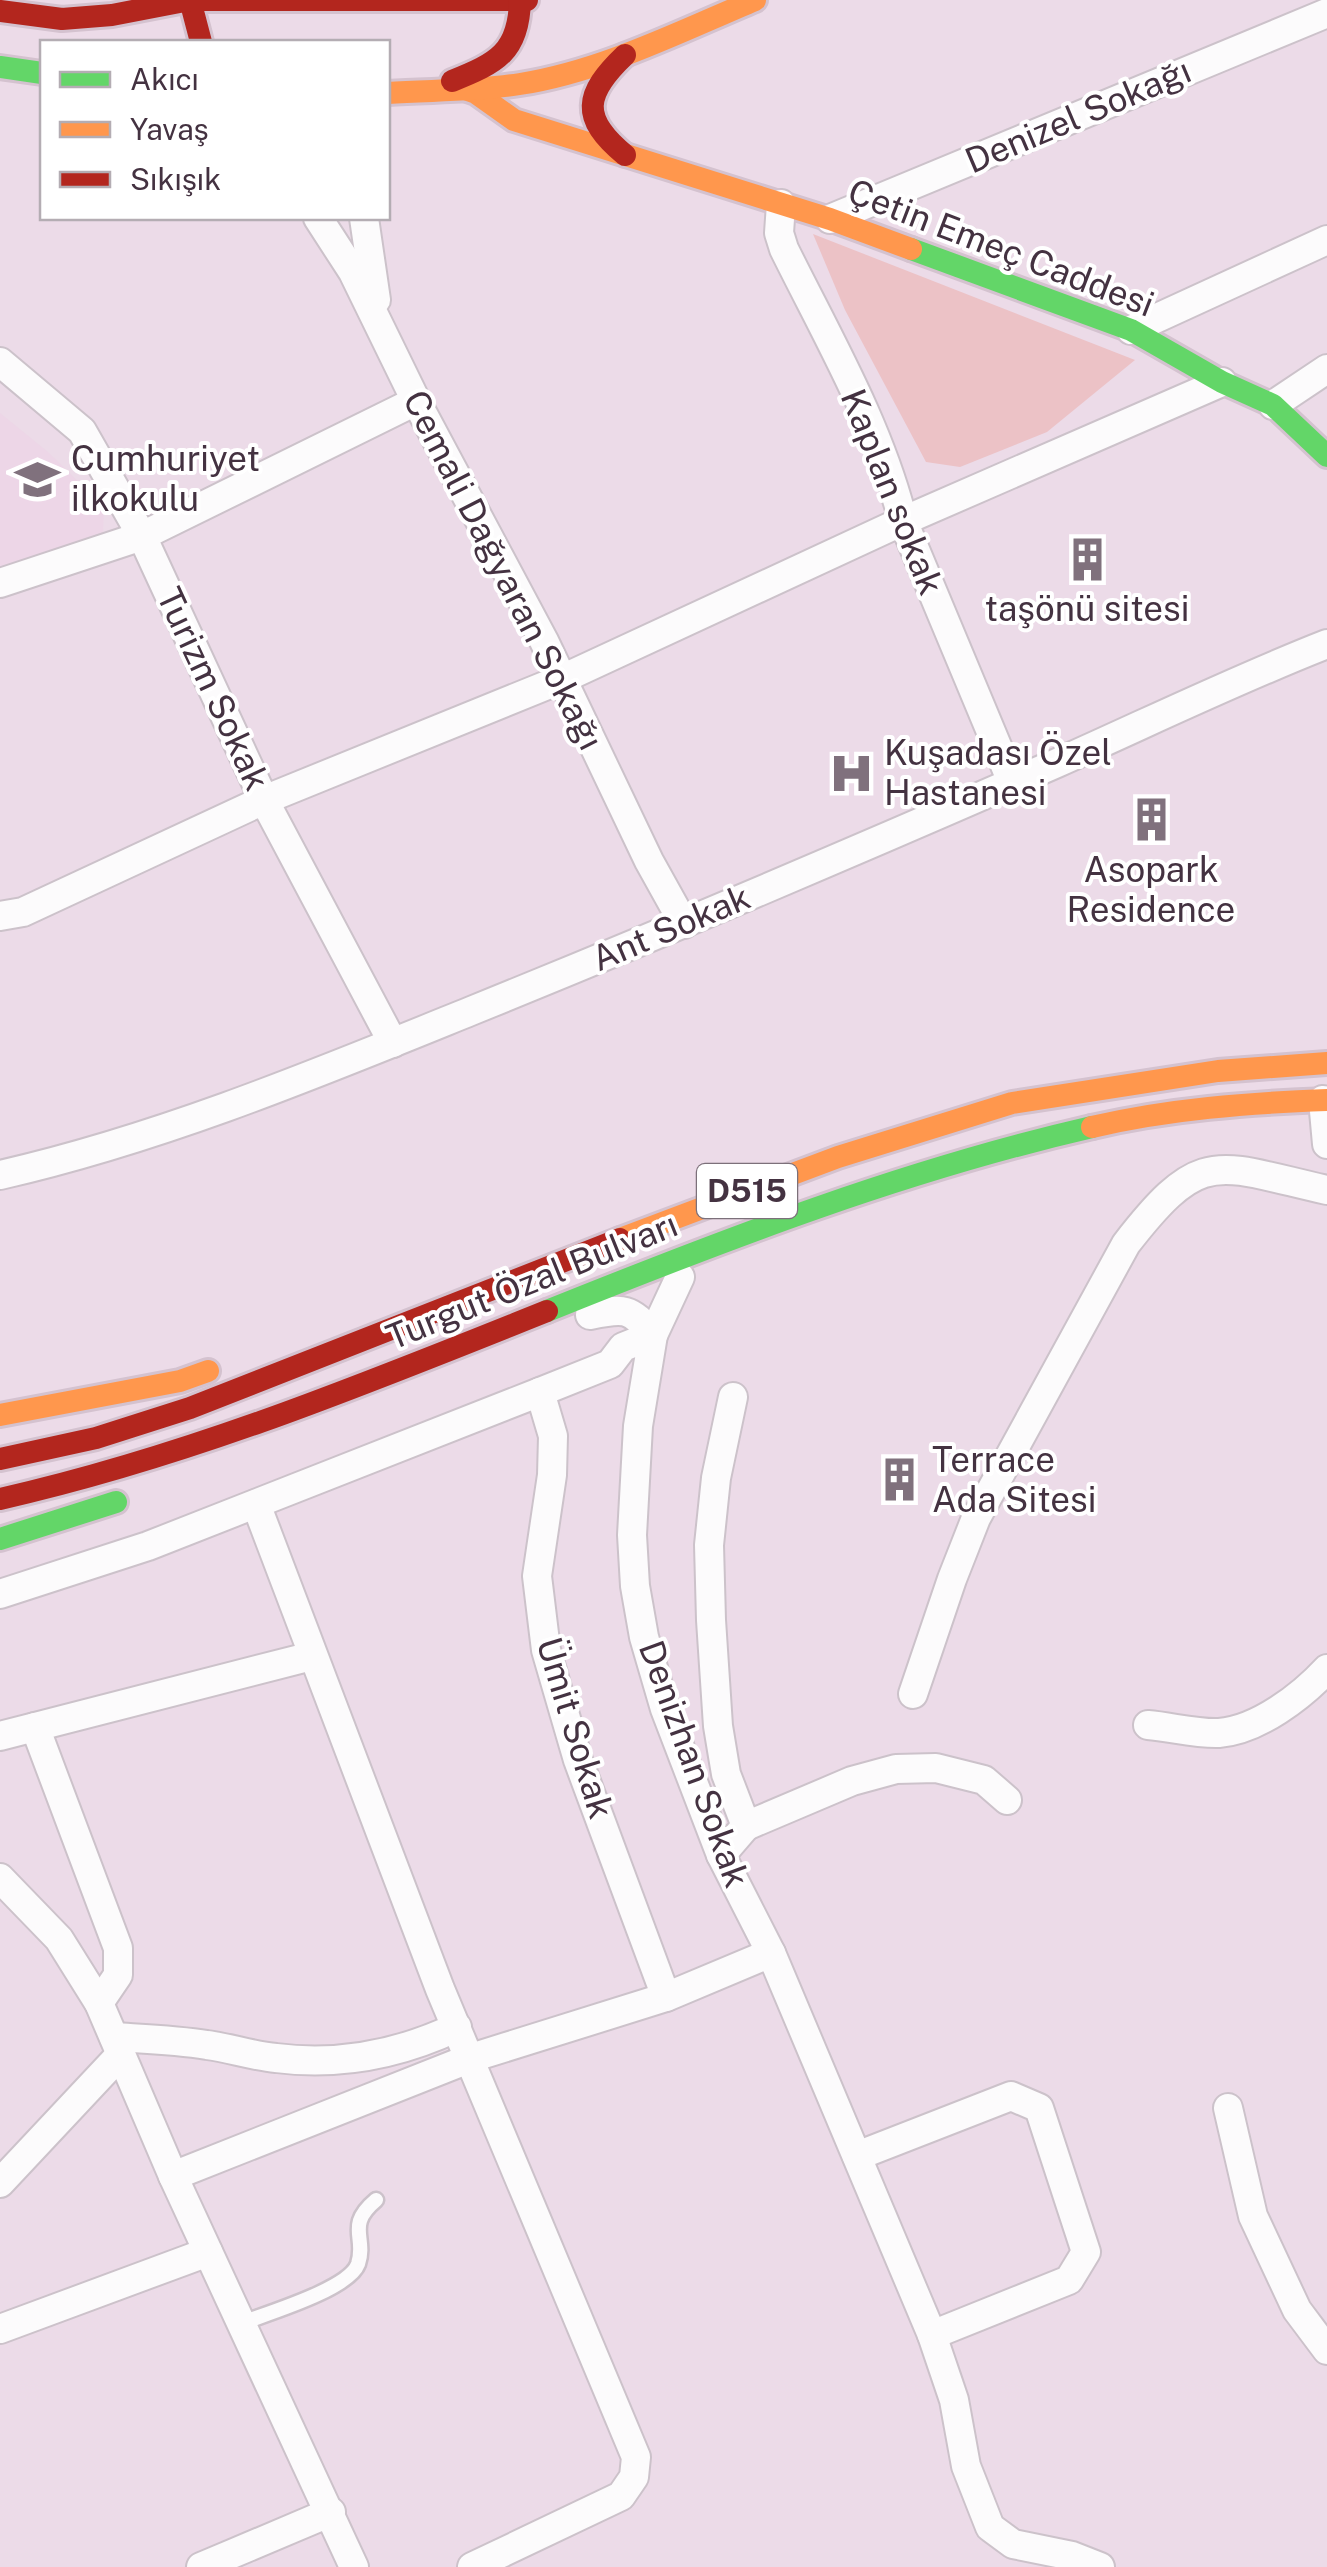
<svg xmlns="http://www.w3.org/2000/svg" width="1327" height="2567" viewBox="0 0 1327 2567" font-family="'Public Sans',sans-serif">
<rect width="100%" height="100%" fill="#eee5ec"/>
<path fill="#ecdbe8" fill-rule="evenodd" d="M0 0H1327V2567H0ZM42 42H388V218H42Z"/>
<path fill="#edd6e7" d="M0 413 48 452 104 507 103 535 0 570Z"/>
<path fill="#ecc2c6" d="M813 234 1135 360 1047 432 960 467 926 462 845 310Z"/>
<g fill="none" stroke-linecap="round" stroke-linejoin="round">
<defs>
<path id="lane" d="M242 2323C268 2313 349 2289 358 2264 367 2237 345 2226 376 2200"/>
<g id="street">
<path d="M781 204 779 233 784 249C828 338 879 425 903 521L1012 782"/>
<path d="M318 218 353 272 416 401 544 641 649 861 684 924"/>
<path d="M364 218 376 300"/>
<path d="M830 219 1327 13"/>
<path d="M1131 330 1327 240"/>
<path d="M0 362 82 431 142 536 264 800 393 1043"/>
<path d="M1273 405 1327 369"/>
<path d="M0 583 142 536 416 401"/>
<path d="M0 916 23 912 264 800 562 679 903 521 1222 382"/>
<path d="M1323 1100 1327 1144"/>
<path d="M0 1175C162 1138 318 1073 471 1011 668 931 863 848 1057 763 1147 723 1235 680 1327 644"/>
<path d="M680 1277 653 1335 638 1426 632 1535 635 1586 644 1637 665 1709 721 1855 771 1953 932 2335 954 2400 966 2466 990 2527 1013 2544 1072 2556 1100 2567"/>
<path d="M590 1315C624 1308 630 1307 653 1335"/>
<path d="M540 1392 553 1436 552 1475 537 1576 546 1650 578 1760 666 1997"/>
<path d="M256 1504 440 1989 636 2457 634 2477 621 2496 472 2567"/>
<path d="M0 1594 148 1546 540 1392 610 1364 623 1347 653 1335"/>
<path d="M913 1694 952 1579 976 1518 1126 1244C1202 1146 1215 1165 1327 1190"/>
<path d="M1148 1725C1171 1727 1197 1734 1219 1733 1258 1730 1302 1696 1327 1669"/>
<path d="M35 1727 304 1658"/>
<path d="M0 1736 35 1727 118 1948V1975L99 2003"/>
<path d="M746 1826 852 1781 896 1769 936 1768 984 1780 1007 1800"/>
<path d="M721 1855 746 1826 726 1774 718 1726 711 1620 709 1545 716 1478 733 1397"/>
<path d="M0 1878 59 1939 99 2003 173 2176 354 2567"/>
<path d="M114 2037C145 2039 176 2040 207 2045 230 2048 253 2056 276 2058 339 2066 400 2054 457 2027"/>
<path d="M1228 2108 1253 2216 1297 2310 1327 2350"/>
<path d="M857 2156 1011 2096 1039 2108 1086 2252 1069 2280 932 2335"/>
<path d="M173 2176 471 2058 666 1997 771 1953"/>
<path d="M0 2183 120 2055"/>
<path d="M0 2329 208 2252"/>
<path d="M201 2567 331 2512"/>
</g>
<g id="fast">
<path d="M0 67 42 73"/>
<path d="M911 249 1131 330 1222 382 1273 405 1327 456"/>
<path d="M547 1311C726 1239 905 1170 1092 1127"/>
<path d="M0 1539 116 1502"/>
</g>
<g id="slow">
<path d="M462 88 476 93 514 120 830 219 911 249"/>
<path d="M388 93C432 90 477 91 520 84 602 71 679 32 755 0"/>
<path d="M1092 1127C1169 1109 1248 1103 1327 1100"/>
<path d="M620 1239 838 1157 1012 1103 1218 1071 1327 1063"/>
<path d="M0 1415 180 1381 208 1371"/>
</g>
<g id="jam">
<path d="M190 0 201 42"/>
<path d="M0 11 62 19 112 15 190 0H527"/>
<path d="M625 55C584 94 580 118 625 155"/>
<path d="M452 81C497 63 519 52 520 0"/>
<path d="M0 1459 96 1438 190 1408 620 1239"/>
<path d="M0 1499C190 1456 367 1383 547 1311"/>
</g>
</defs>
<use href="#lane" stroke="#ccc2ca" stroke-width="19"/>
<use href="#street" stroke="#ccc2ca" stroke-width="32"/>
<use href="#fast" stroke="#d4c2cf" stroke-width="28"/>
<use href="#slow" stroke="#d4c2cf" stroke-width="28"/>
<use href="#jam" stroke="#d4c2cf" stroke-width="28"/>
<use href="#lane" stroke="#fcfbfc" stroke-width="14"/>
<use href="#street" stroke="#fcfbfc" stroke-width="28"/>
<use href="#fast" stroke="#63d668" stroke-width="22"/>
<use href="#slow" stroke="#ff974d" stroke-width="22"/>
<use href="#jam" stroke="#b3261e" stroke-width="22"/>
</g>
<defs>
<symbol id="school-bare" viewBox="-9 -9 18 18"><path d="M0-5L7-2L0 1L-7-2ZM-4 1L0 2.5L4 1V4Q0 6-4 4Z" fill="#80717d" stroke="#fff" stroke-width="2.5" paint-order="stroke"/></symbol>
<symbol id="building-bare" viewBox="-9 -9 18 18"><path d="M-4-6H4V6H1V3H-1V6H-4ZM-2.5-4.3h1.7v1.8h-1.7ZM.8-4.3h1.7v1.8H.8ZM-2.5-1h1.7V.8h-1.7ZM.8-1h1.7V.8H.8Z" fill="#80717d" stroke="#fff" stroke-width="2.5" paint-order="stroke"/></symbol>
<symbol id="hospital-bare" viewBox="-9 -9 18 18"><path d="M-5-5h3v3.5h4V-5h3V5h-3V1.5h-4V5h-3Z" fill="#80717d" stroke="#fff" stroke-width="2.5" paint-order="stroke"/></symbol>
</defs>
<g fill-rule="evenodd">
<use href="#school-bare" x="6" y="448" width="63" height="63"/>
<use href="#building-bare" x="1056" y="528" width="63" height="63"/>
<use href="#hospital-bare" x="820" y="742" width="63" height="63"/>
<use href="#building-bare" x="1120" y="788" width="63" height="63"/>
<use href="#building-bare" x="868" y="1448" width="63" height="63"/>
</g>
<g text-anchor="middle" stroke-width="8" stroke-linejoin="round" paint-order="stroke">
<rect fill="#fff" stroke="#7c707a" stroke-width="2.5" x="697" y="1164" width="100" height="54" rx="8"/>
<g font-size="32" font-weight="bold" fill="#443241">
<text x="747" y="1202">D515</text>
</g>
<g font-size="35" fill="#443241" stroke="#fff">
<text transform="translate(1078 116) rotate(-23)" y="12">Denizel Sokağı</text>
<text transform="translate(1001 248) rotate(21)" y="12">Çetin Emeç Caddesi</text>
<text transform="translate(892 492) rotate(68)" y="12">Kaplan sokak</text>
<text transform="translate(503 570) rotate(63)" y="12">Cemali Dağyaran Sokağı</text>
<text transform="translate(213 689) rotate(65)" y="12">Turizm Sokak</text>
<text transform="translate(671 928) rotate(-23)" y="12">Ant Sokak</text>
<text transform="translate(532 1281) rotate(-22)" y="12">Turgut Özal Bulvarı</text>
<text transform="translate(575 1728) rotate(73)" y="12">Ümit Sokak</text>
<text transform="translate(694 1764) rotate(70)" y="12">Denizhan Sokak</text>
</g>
<g font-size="35" fill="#443241" stroke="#fff" text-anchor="start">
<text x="71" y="471">Cumhuriyet<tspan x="71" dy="40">ilkokulu</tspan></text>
<text x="1087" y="621" text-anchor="middle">taşönü sitesi</text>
<text x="884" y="765">Kuşadası Özel<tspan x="884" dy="40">Hastanesi</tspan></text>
<text x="1151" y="882" text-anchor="middle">Asopark<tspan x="1151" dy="40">Residence</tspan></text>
<text x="932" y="1472">Terrace<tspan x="932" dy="40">Ada Sitesi</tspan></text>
</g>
</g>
<rect x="40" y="40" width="350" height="180" fill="#ffffff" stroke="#b4adb3" stroke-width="2.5"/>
<rect x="60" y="72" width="50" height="15" fill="#63d668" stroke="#b4adb3" stroke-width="2.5"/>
<text x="130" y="90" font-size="30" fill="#443241">Akıcı</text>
<rect x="60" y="122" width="50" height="15" fill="#ff974d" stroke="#b4adb3" stroke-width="2.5"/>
<text x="130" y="140" font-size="30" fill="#443241">Yavaş</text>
<rect x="60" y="172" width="50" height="15" fill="#b3261e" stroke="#b4adb3" stroke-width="2.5"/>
<text x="130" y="190" font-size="30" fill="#443241">Sıkışık</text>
</svg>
